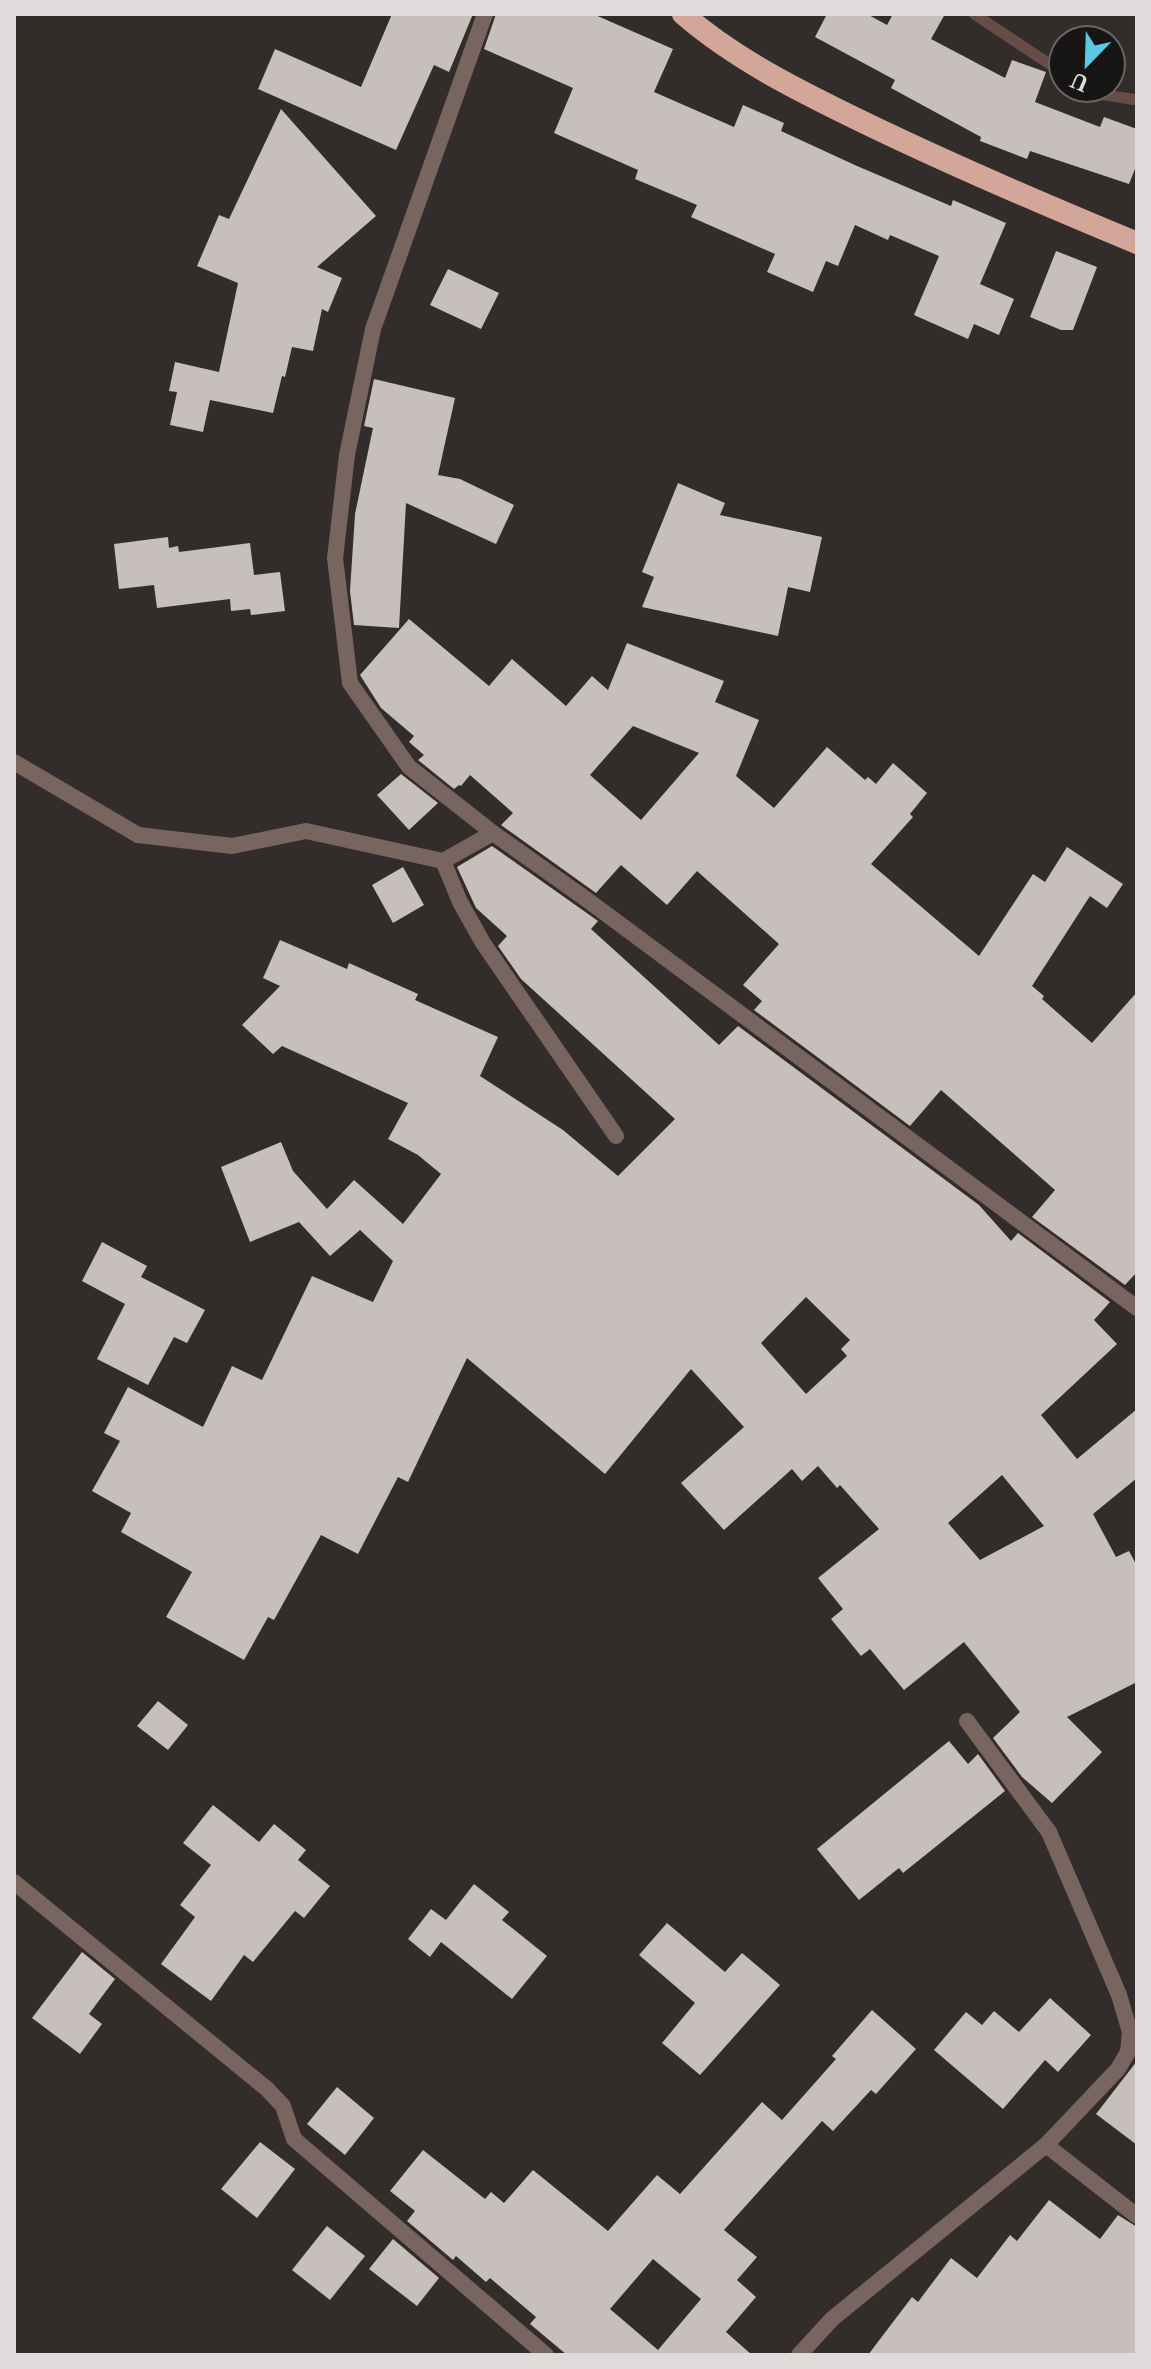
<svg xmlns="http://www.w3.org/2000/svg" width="1151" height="2369" viewBox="0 0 1151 2369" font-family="'Noto Serif',serif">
<rect width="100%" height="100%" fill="#322d2b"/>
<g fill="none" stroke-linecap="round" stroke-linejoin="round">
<g stroke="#664d45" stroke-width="11">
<path d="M974 14 1063 73"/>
<path d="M1086 88 1093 93 1137 100"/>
</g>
</g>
<g fill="#c6bfbc" fill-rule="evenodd">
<path d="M392 14H473L449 72 434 65 396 150 258 89 275 49 361 87Z"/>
<path d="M496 14H593L673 49 654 92 734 127 743 105 784 123 781 131 857 166 951 206 953 200 1006 223 980 284 1014 299 999 335 974 324 968 339 914 315 939 256 890 235 888 240 855 225 838 266 826 261 813 292 767 272 775 254 691 217 697 205 635 179 638 170 554 133 573 88 484 49Z"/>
<path d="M827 14H867L887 25 893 14H945L931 39 1005 78 1012 60 1046 72 1035 102 1100 127 1104 117 1137 129V164L1129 184 1030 151 1027 159 980 141 981 137 891 88 895 80 815 37Z"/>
<path d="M281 109 376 216 317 267 342 278 328 312 322 309 313 351 292 347 285 377 282 376 273 413 210 400 203 432 170 425 177 392 169 391 175 362 219 372 238 283 197 266 219 215 229 219Z"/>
<path d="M1056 251 1097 267 1073 330H1061L1030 317Z"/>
<path d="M448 269 499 293 481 329 430 305Z"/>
<path d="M374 379 455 398 438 475 460 479 514 505 496 544 406 503 399 628 354 625 350 591 355 514 373 428 364 426Z"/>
<path d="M678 483 725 503 720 515 822 537 810 592 788 587 778 636 642 607 654 577 642 572Z"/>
<path d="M168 537 169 548 178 546 179 552 250 543 254 575 280 572 285 611 251 615 250 609 231 611 230 599 157 608 154 585 119 589 114 544Z"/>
<path d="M409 619 489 686 512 659 566 706 592 676 608 690 627 643 724 681 715 702 759 720 736 776 774 808 827 747 865 780 868 777 876 784 893 763 927 793 910 814 913 817 871 864 979 956 1033 874 1045 882 1067 847 1123 884 1107 908 1090 896 1032 986 1044 996 1042 999 1092 1043 1137 992V1272L1125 1285 1032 1217 1055 1190 941 1090 910 1126 754 1010 762 1001 743 985 779 944 697 871 667 905 621 865 596 893 501 825 513 813 470 775 461 786 459 785 454 789 418 760 424 755 409 742 414 736 381 708 360 675ZM633 726 699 753 641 820 590 775Z"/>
<path d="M401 774 438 803 409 830 377 795Z"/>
<path d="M492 846 598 921 591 929 719 1045 738 1026 979 1205 1011 1241 1018 1233 1110 1302 1094 1320 1117 1344 1041 1415 1077 1459 1137 1409V1478L1093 1514 1116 1557 1129 1551 1137 1566V1682L1067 1717 1102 1752 1052 1803 1022 1777 993 1738 1020 1712 964 1642 904 1690 870 1649 861 1656 831 1619 843 1609 818 1578 879 1529 840 1485 837 1488 818 1466 802 1481 792 1469 724 1530 681 1483 744 1427 691 1369 605 1474 467 1358 408 1482 398 1477 358 1554 321 1535 274 1620 268 1617 244 1660 166 1617 192 1572 121 1532 131 1513 92 1491 120 1441 104 1433 128 1387 203 1427 232 1366 262 1380 312 1276 373 1302 393 1261 360 1230 330 1256 299 1222 250 1242 221 1167 281 1142 293 1171 327 1209 354 1180 403 1224 441 1174 418 1155 388 1139 408 1103 282 1046 273 1054 242 1025 280 986 263 978 280 940 347 969 349 963 418 994 415 1000 498 1037 480 1076 563 1130 618 1176 675 1119 521 979 498 946 507 936 476 908 457 867ZM806 1297 850 1340 841 1349 847 1356 806 1394 761 1343ZM1002 1475 1044 1526 980 1560 948 1523Z"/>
<path d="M403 867 424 905 393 923 372 885Z"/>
<path d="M102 1242 147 1266 141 1277 205 1310 187 1343 174 1337 148 1385 97 1359 125 1304 82 1281Z"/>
<path d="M158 1701 188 1725 168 1750 137 1726Z"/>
<path d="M949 1741 968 1764 978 1754 1005 1791 903 1873 899 1868 859 1900 817 1849Z"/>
<path d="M213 1805 259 1842 274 1824 306 1850 298 1860 330 1886 304 1918 295 1911 253 1962 244 1955 211 2001 161 1964 195 1917 180 1905 211 1865 183 1843Z"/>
<path d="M474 1884 509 1912 502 1920 547 1956 512 1999 441 1942 430 1957 408 1939 431 1909 446 1920Z"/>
<path d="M667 1923 725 1972 742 1953 780 1985 700 2075 662 2043 695 2003 639 1955Z"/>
<path d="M82 1952 115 1979 89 2014 102 2024 80 2054 32 2018Z"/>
<path d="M1050 1998 1091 2035 1058 2072 1045 2060 1003 2109 934 2050 966 2012 982 2025 994 2011 1019 2032Z"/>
<path d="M872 2010 916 2049 876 2094 871 2090 833 2131 822 2121 724 2230 757 2257 737 2280 756 2297 726 2332 752 2355H567L530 2324 536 2317 490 2278 486 2282 456 2256 453 2260 407 2221 415 2211 390 2191 423 2150 485 2199 491 2192 504 2203 533 2170 608 2231 657 2175 680 2194 762 2102 782 2120 836 2059 832 2056ZM653 2259 701 2299 658 2350 610 2309Z"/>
<path d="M1137 2061V2145L1096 2114Z"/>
<path d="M337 2087 374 2118 345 2155 307 2124Z"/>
<path d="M260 2142 295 2169 257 2218 221 2189Z"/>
<path d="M1049 2200 1100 2239 1118 2215 1137 2227V2355H868L912 2297 918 2302 951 2258 977 2278 1010 2235 1017 2241Z"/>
<path d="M327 2226 365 2256 330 2300 292 2270Z"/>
<path d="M393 2239 439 2278 417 2306 369 2269Z"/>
</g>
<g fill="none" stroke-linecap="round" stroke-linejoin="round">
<g stroke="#79655f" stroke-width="16">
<path d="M485 14 373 329 347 455 335 558 350 683 409 767 493 833 586 899 1137 1308"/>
<path d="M14 762 138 835 232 846 306 831 443 861 493 833"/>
<path d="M443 861 460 902 483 943 616 1136"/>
<path d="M14 1882 267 2089 283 2106 294 2139 546 2355"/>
<path d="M1046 2145 1137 2216"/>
<path d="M799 2355 832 2319 1046 2145 1118 2069 1128 2052 1130 2032 1119 1995 1049 1832 967 1721"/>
</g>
<path stroke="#d2a698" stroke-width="22" d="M683 14C736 60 801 92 865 123 954 166 1045 205 1137 243"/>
</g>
<rect width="1151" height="2369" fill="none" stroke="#dfdbda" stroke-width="32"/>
<g transform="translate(1087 64) rotate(203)"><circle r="38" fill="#181615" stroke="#686564" stroke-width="2"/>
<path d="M0-6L14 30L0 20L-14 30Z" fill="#5bc8e6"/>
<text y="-12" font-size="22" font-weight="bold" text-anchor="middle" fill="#dfdbda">U</text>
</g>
</svg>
